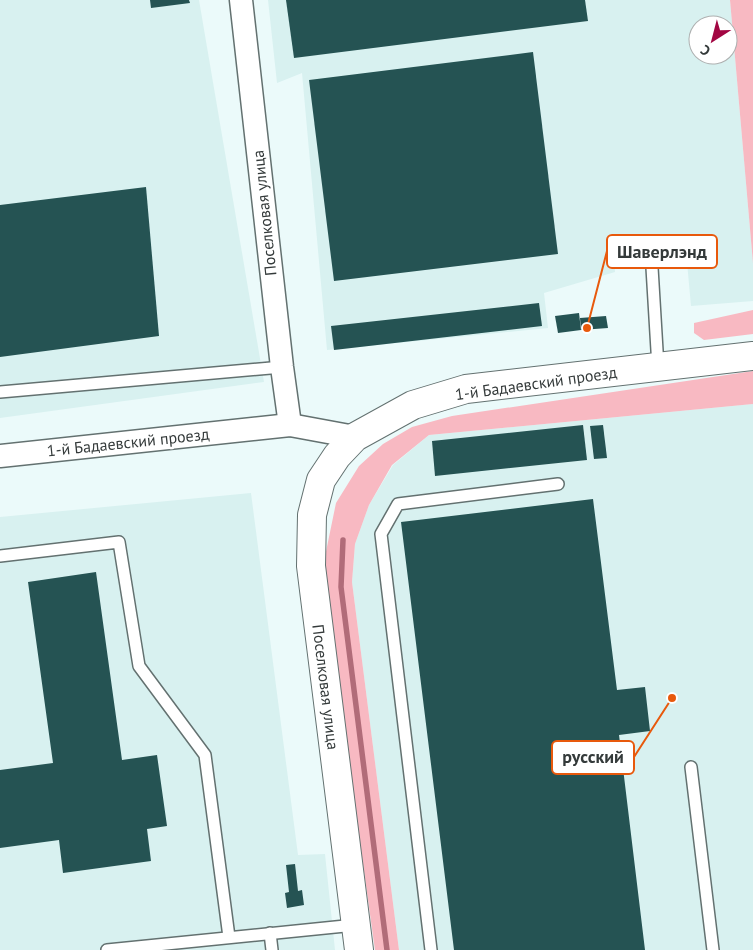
<svg xmlns="http://www.w3.org/2000/svg" width="753" height="950" viewBox="0 0 753 950" font-family="'PT Sans',sans-serif">
<rect width="100%" height="100%" fill="#ebfafa"/>
<g fill="#d8f1f0" fill-rule="evenodd">
<path d="M0 0H199L264 382 0 418Z"/>
<path d="M268 0H730L753 263V301L691 306 686 251H651L614 255 615 272 544 293 548 328 327 350 302 73 277 83ZM698 25H728V55H698Z"/>
<path d="M753 404V950H399L352 582 355 544 369 505 393 465 429 435Z"/>
<path d="M251 493 298 855 325 854 335 950H0V517Z"/>
</g>
<g fill="#f8b9c2">
<path d="M730 0H753V263Z"/>
<path d="M753 310V334L704 340 694 333V323Z"/>
<path d="M753 371V404L429 435 392 465 369 505 355 544 352 582 399 950H375L322 571 336 503 359 466 383 444 412 427 452 416Z"/>
</g>
<g fill="none" stroke-linecap="round" stroke-linejoin="round">
<path stroke="#b16c79" stroke-width="5.5" d="M343 540 341 587 387 950"/>
</g>
<g fill="#255353">
<path d="M150 0H189L190 3 151 8Z"/>
<path d="M286 0H585L588 21 294 58Z"/>
<path d="M533 52 558 254 334 281 309 80Z"/>
<path d="M146 187 159 336 0 357V205Z"/>
<path d="M539 303 542 326 334 350 331 326Z"/>
<path d="M579 313 581 330 558 333 555 316Z"/>
<path d="M606 316 608 328 581 330 580 318Z"/>
<path d="M583 425 587 460 435 476 432 441Z"/>
<path d="M603 425 607 458 594 459 590 426Z"/>
<path d="M593 499 617 690 645 687 650 731 619 735 645 950H454L401 522Z"/>
<path d="M96 572 122 760 157 755 167 826 147 829 151 861 63 873 59 840 0 848V770L53 763 28 582Z"/>
<path d="M295 864 298 891 302 890 304 905 287 908 285 893 289 892 286 865Z"/>
</g>
<g fill="none" stroke-linecap="round" stroke-linejoin="round">
<defs>
<g id="service">
<path d="M651 251 658 367"/>
<path d="M0 392 282 367"/>
<path d="M0 556 119 542 139 666 205 755 229 937"/>
<path d="M691 767 713 950"/>
<path d="M270 933 272 950"/>
<path d="M107 950 355 925"/>
<path d="M431 950 381 534 398 504 558 484"/>
</g>
<g id="minor">
<path d="M241 0 282 367 290 425"/>
<path d="M0 456 290 425 355 437"/>
</g>
<path id="tertiary" d="M359 950 311 566 312 515 321 480 337 456 355 437 413 405 466 389 753 356"/>
</defs>
<use href="#service" stroke="#637170" stroke-width="14"/>
<use href="#minor" stroke="#637170" stroke-width="25"/>
<use href="#tertiary" stroke="#637170" stroke-width="30"/>
<use href="#service" stroke="#fff" stroke-width="11"/>
<use href="#minor" stroke="#fff" stroke-width="22"/>
<use href="#tertiary" stroke="#fff" stroke-width="28"/>
</g>
<g text-anchor="middle" stroke-width="5" stroke-linejoin="round" paint-order="stroke">
<g font-size="16" fill="#343a3a" stroke="#fff">
<text transform="translate(264 213) rotate(-96)" y="6">Поселковая улица</text>
<text transform="translate(536 383) rotate(-8)" y="6">1-й Бадаевский проезд</text>
<text transform="translate(128 442) rotate(-6)" y="6">1-й Бадаевский проезд</text>
<text transform="translate(326 687) rotate(83)" y="6">Поселковая улица</text>
</g>
</g>
<path fill="none" stroke="#e8590c" stroke-width="2" d="M587 328L607 251M672 698L634 757"/>
<g fill="#e8590c" stroke="#fff" stroke-width="2">
<circle cx="587" cy="328" r="5"/>
<circle cx="672" cy="698" r="5"/>
</g>
<g fill="#fff" stroke="#e8590c" stroke-width="2">
<rect x="607" y="235" width="110" height="33" rx="5"/>
<rect x="552" y="741" width="82" height="33" rx="5"/>
</g>
<g font-size="18" text-anchor="middle" font-weight="bold" fill="#343a3a">
<text x="662" y="258">Шаверлэнд</text>
<text x="593" y="763">русский</text>
</g>
<g transform="translate(713 40) rotate(216)"><circle r="24" fill="#ffffff" stroke="#aeb0b0"/>
<path d="M0-4L9 19L0 12L-9 19Z" fill="#a20642"/>
<text y="-8" font-size="14" font-weight="bold" text-anchor="middle" fill="#343a3a">С</text>
</g>
</svg>
